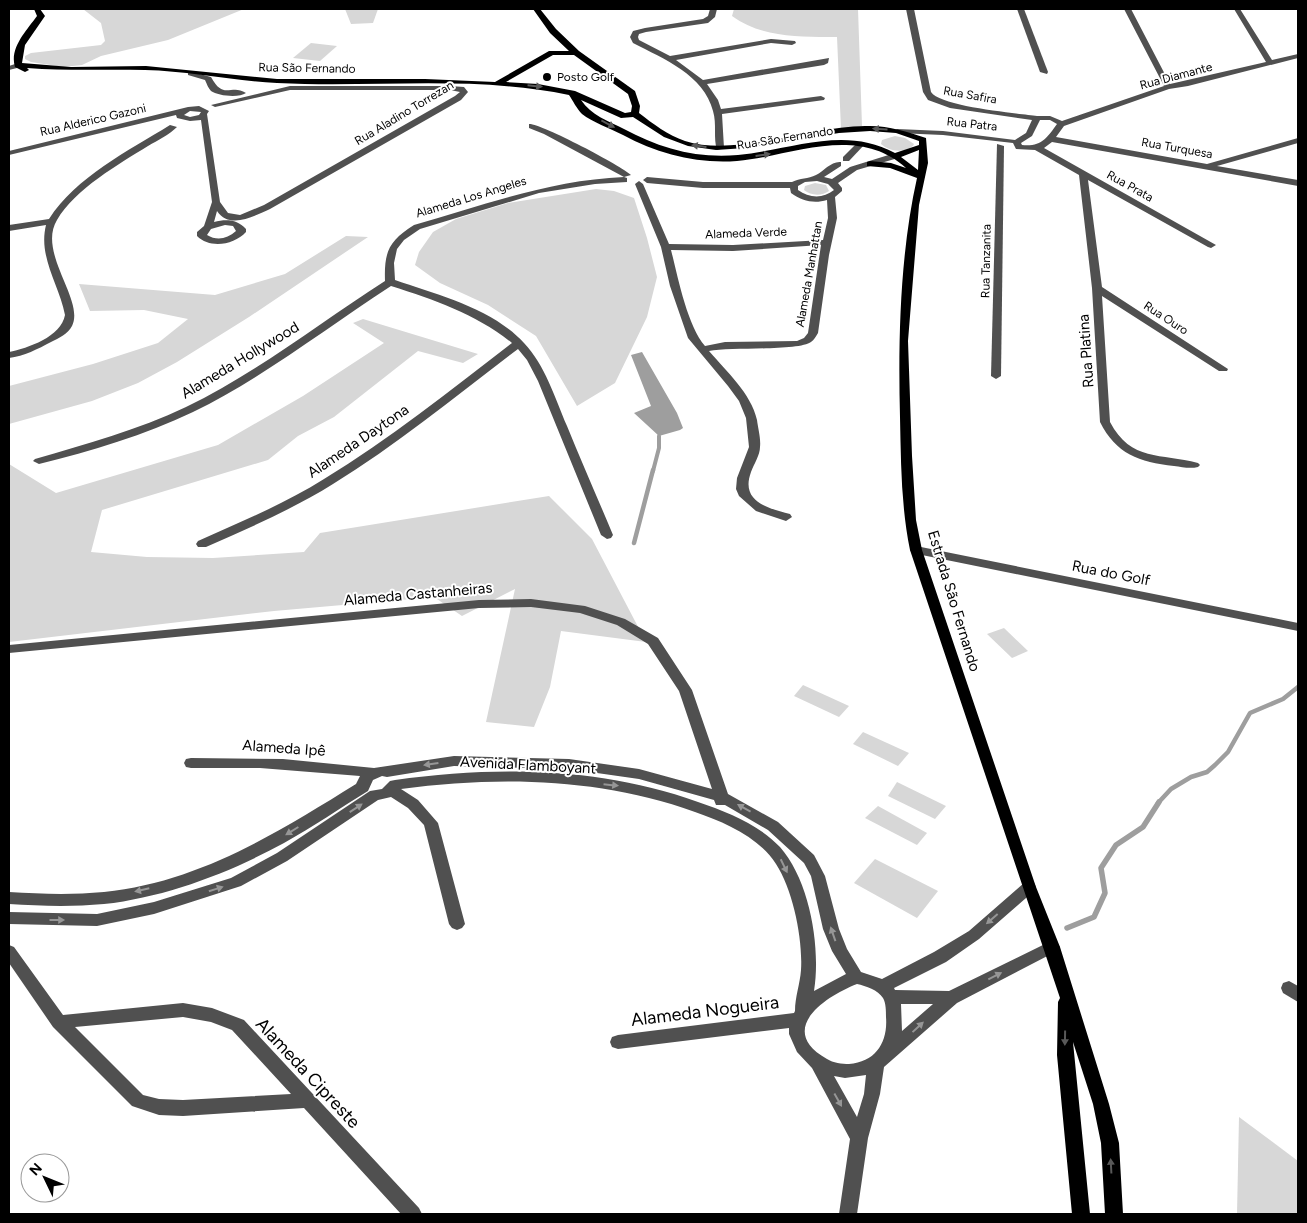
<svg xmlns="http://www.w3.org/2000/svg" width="1307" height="1223" viewBox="0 0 1307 1223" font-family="Figtree,sans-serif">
<rect width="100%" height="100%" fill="#fff"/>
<g fill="#d7d7d7">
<path d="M83 9H244L168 40 101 56 82 65 63 67 31 62 25 59V56L31 53 101 45 105 41 101 23Z"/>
<path d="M345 9H378L373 23 351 24Z"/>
<path d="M734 9H858L862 126 841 129 837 37C801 37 762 38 732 16Z"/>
<path d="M311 43 337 46 320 61 293 58Z"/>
<path d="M895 136 905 138 914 144 913 146C904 153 890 152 881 144L882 140Z"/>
<path d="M815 183 826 185 829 191C822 196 811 196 804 190L805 186Z"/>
<path d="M596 189 614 191 634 198 647 238 657 277 647 317 615 383 577 406 536 336 488 305 440 283 415 265 419 252 433 232 456 219 508 203Z"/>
<path d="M346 236 368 237 249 317 177 362 138 383 92 401 9 424V386L93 364 158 343 188 319 144 310 90 311 79 284 215 295 285 274Z"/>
<path d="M363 319 478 354 463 363 418 351 334 417 298 436 268 460 102 510 91 552 147 557 213 558 304 552 320 533 549 496 592 539 646 642 561 631 550 687 534 727 486 722 515 589 462 616 434 597 274 611 9 642V464L56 493 218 445 303 396 384 343 353 323Z"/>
<path d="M1004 628 1028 651 1012 658 987 634Z"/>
<path d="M803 685 849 706 839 717 794 696Z"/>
<path d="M863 732 909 753 898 766 853 744Z"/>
<path d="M897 782 946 806 935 819 888 796Z"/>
<path d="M878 806 927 833 917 845 865 818Z"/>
<path d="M875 859 938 891 917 918 854 883Z"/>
<path d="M1239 1117 1298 1161V1214H1237Z"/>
</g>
<path fill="#9e9e9e" d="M642 352 677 413 683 428 680 430 659 436 634 413 651 406 631 355Z"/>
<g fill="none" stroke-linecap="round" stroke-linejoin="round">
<path stroke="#9e9e9e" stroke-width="4" d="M653 471 659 448V436"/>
<g stroke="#9e9e9e" stroke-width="4.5">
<path d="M634 543 653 470"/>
<path d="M1158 803 1171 789 1191 777 1207 772 1215 765 1228 752 1250 713 1283 699 1298 687"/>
</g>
<path stroke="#9e9e9e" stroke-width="5.5" d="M1067 928 1094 917 1105 893 1101 868 1116 845 1143 827 1159 802"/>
<g fill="#505050" fill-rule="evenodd">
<path d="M710 9H717L715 17 708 23 646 32 639 34 638 37 639 40 670 56 771 39 795 41 796 43 792 45 771 43 676 60 703 80 829 58 828 63 824 65 707 84 718 100 721 109 821 96 825 98 824 100 722 114 724 148 717 150C713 138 717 124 713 111 704 75 664 59 633 43L630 37 633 31 645 28 703 19 708 16Z"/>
<path d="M906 9H914L931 92C941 107 1017 113 1037 116H1050L1062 121 1164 86 1124 9H1131L1170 84 1266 62 1234 9H1240L1272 60 1298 54V58L1188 86 1169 89 1064 126 1056 137 1207 164 1298 138V143L1217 166 1298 180V186L1052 142 1044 148 1216 245 1211 248 1208 247 1088 180 1102 287 1228 369 1227 371H1219L1102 296 1110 422C1131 462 1161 453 1198 463L1200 465 1198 467C1190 469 1182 467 1174 466 1139 462 1116 454 1100 422L1092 288 1079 175 1035 150 1016 149 1013 143 943 135 897 133 893 131 897 129 943 131 1015 140 1026 133 1032 120 950 108 928 100 923 92ZM1040 120H1050L1057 124C1047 138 1041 147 1022 145L1021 143 1032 136Z"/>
<path d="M1017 9H1024L1048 72 1047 74 1040 72Z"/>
<path d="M18 63 22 65 21 67 9 70V66Z"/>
<path d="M188 71 211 77C224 101 231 83 246 93 239 98 218 96 211 91 208 88 207 84 205 80L188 75Z"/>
<path d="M290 86H450L464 87 468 92 461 100 270 209C254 216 230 230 217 211L214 222C226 219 237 219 246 229V232C234 245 210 249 197 236V232L204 226 212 202 201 120 190 121 177 118 176 115 9 155V151L188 107 199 106 209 111 207 114 220 202 228 213 240 215 264 205 455 96 460 92 450 90H290L215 107 211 105ZM190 111 201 112 199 115 190 117 184 115ZM225 225 233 226 236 231C227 239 217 241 207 235L211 229Z"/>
<path d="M529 124C540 123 622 166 631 175L624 177 544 134 529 128Z"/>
<path d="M170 125 177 127C169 135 158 140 148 146 119 164 75 189 57 220 37 253 85 300 72 326 68 334 59 338 51 342 38 349 24 356 9 358V352C28 348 61 337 65 315 59 284 38 257 46 225L9 231V225L49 219C76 177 128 151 170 125Z"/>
<path d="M858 142 865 144 849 161H843V157Z"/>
<path d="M997 144 1004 146 1001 376 996 379 991 376Z"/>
<path d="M895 153 898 154V158L857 170 838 183 842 188V191L835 197 837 218 829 255 818 333C816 336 814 340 811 342 799 351 730 347 709 351 726 371 751 393 757 420 758 428 761 439 760 447 760 455 754 464 751 472 740 502 768 508 790 514L792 517 786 521 756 511 739 496 736 489 737 478 749 447 746 418 739 401 728 386 688 338 670 286 661 247 635 184 639 181 643 184 669 244 733 245 823 240 828 218 827 200C814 204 802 201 791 193L790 188H703L647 183 643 180 647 177 703 182H792C800 178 808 179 816 175 824 171 831 161 841 162V166L824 177 832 179 850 167ZM817 181 828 184 834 190C823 199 809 198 798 190V186L805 182ZM821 245 808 333 804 338 797 341 725 342 705 346C687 325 678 277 671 250L733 251Z"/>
<path d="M624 177 627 178V182L595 184 539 193 420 229 404 240 397 249 394 263 395 280C438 295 492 308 524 343 545 365 555 398 567 426 582 463 598 499 613 535L611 538 607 539 601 535 538 381 527 360 518 349C457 395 398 444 333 484 293 509 249 528 206 547H198L196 544 198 541C241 522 284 504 324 479 390 439 451 390 512 343 476 314 435 300 391 286 326 328 263 378 193 412 145 435 91 451 39 464L33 461 35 459C86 444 138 430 186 407 257 373 319 323 385 281 384 251 389 241 414 225 483 205 551 180 624 177Z"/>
<path d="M916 546 1298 623V631L912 553 910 550Z"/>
<path d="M531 599 585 606 625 619 658 638 692 690 728 794 778 822 814 855 825 876 839 929 847 949 861 972 882 979 934 952 969 931 1024 883 1029 881 1034 883 1036 887 1034 891 979 939 946 962 894 988 895 990 949 991 1047 943 1052 941 1057 943 1060 947 1057 951 957 1003 884 1067 880 1094 868 1138 857 1214H839L850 1139 812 1068 797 1052 789 1034V1028L618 1049 612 1047 610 1042 612 1037 618 1035 794 1013 795 1011C795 997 800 984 801 970 803 939 793 890 776 864 759 837 724 822 695 812 600 778 500 776 401 789L418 800 438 823 465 924 462 928 457 930 452 928 449 924 424 825 408 808 391 797 378 800 287 861 241 886 154 914 97 926 9 924V912L97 914 154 902 231 878 277 853 370 791 382 789 390 781 395 780C497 766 600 767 698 802 727 812 758 824 780 847 810 881 821 948 814 991L846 974 832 951 823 929 811 876 804 863 768 830 725 805H716L714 800 639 779 569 769 454 766 387 777 382 776 373 780 368 791C340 808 313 827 284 843 229 873 166 897 104 904 72 907 40 906 9 904V892C41 894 72 895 104 892 199 882 277 833 356 784L360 776 260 768H191L186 767 184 763 186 759 191 758 283 759 374 768 454 756 569 759 639 769 712 789 679 691 648 644 617 625 580 613 531 607 479 608 9 653V645L479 600ZM857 984C866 986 878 990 883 998 886 1003 886 1011 886 1017 888 1042 876 1062 849 1064 842 1064 833 1063 827 1059 776 1030 824 997 857 984ZM901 1004H933L902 1031ZM866 1075 864 1094 857 1117 834 1076 845 1078Z"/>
<path d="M9 945 14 947 63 1015 183 1003 212 1008 244 1020 419 1208 422 1214H401L304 1108 183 1116 159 1115 132 1106 53 1027 9 963ZM183 1017 211 1022 232 1030 291 1094 183 1100 159 1099 143 1095 75 1027Z"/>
<path d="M1289 981 1298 986V1002L1283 993 1281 988 1283 983Z"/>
</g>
<path fill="#000" fill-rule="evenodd" d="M34 9H40L45 16 25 45 22 63 71 67 146 66 277 79H425L495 82 549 51H569L550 33 533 9H540L556 29 579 51 635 91 640 106 639 113C653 124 668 135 685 141 738 158 814 124 870 126 890 126 907 132 926 138L928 163 919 205 908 341 912 456 916 520 922 550 1036 887 1060 947 1109 1104 1119 1143 1123 1214H1105L1101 1143 1093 1104 1073 1042 1090 1214H1072L1057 1055 1058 1002 1060 998 910 550C901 506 901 462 900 417 898 339 900 254 917 178L890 168 867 166V162L870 161 891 163 906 168C857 124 793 156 737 161 697 164 658 154 623 135 611 129 592 122 582 114 577 109 573 101 569 95 474 75 374 88 277 83 233 81 189 71 145 70 105 69 67 71 27 68L29 70 25 72 15 67C9 48 27 30 37 16ZM553 55H574L628 94 632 106 631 112 625 113 575 91 538 84 506 82ZM581 100 621 118 633 117 664 137 688 146 716 150 745 148 839 133 870 131 896 133 919 141V145L895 153C844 125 791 150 738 155 697 159 659 148 624 129 608 121 591 115 581 100ZM919 150 918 170 901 157Z"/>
</g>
<defs><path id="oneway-solid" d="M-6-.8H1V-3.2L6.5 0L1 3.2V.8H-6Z" transform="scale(1.25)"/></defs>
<g fill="#595959">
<use href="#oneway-solid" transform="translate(535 86) rotate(6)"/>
<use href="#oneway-solid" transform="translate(608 124) rotate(28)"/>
<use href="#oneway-solid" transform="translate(880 129) rotate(-177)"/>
<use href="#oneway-solid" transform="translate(699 146) rotate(-173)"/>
<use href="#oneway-solid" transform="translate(763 155) rotate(-8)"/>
<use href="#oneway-solid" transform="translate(1065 1038) rotate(91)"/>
<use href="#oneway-solid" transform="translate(1111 1166) rotate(-93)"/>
</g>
<g fill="#969696">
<use href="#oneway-solid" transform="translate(431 764) rotate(172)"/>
<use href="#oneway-solid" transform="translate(611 785) rotate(6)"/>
<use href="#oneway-solid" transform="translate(356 808) rotate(-33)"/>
<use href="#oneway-solid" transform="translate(744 808) rotate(-151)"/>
<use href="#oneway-solid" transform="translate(292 831) rotate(148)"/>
<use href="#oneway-solid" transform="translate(784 866) rotate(64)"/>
<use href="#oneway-solid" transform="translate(216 889) rotate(-18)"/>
<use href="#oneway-solid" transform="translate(142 890) rotate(167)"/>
<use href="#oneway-solid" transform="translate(992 919) rotate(139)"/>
<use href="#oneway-solid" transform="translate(57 920)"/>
<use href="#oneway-solid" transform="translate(833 934) rotate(-109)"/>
<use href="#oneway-solid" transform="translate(995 976) rotate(-27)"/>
<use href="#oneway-solid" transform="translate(918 1027) rotate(-43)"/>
<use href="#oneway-solid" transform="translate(838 1100) rotate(61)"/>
</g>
<circle fill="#000" stroke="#fff" stroke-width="2" cx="547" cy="77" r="5"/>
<g text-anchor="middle" stroke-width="4" stroke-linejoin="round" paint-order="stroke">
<g font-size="12" fill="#000" stroke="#fff">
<text transform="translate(307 68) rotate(1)" y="4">Rua São Fernando</text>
<text transform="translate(1176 76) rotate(-15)" y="4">Rua Diamante</text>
<text transform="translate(970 95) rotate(10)" y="4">Rua Safira</text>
<text transform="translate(404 113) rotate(-31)" y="4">Rua Aladino Torrezan</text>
<text transform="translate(93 120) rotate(-13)" y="4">Rua Alderico Gazoni</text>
<text transform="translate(972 124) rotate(6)" y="4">Rua Patra</text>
<text transform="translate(785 138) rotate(-9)" y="4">Rua São Fernando</text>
<text transform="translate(1177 148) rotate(10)" y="4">Rua Turquesa</text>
<text transform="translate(1130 186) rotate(29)" y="4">Rua Prata</text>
<text transform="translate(471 197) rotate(-17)" y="4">Alameda Los Angeles</text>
<text transform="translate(746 233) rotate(-2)" y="4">Alameda Verde</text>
<text transform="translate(986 261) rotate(-89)" y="4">Rua Tanzanita</text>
<text transform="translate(809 274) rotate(-80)" y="4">Alameda Manhattan</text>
<text transform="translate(1166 318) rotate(33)" y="4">Rua Ouro</text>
</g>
<g font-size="12" fill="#000" stroke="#fff" text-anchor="start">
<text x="557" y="81">Posto Golf</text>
</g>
<g font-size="15" fill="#000" stroke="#fff">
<text transform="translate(1086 351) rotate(-94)" y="5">Rua Platina</text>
<text transform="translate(240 360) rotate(-31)" y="5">Alameda Hollywood</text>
<text transform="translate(358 441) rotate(-34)" y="5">Alameda Daytona</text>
<text transform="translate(1111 573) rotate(11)" y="5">Rua do Golf</text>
<text transform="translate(418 594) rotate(-5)" y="5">Alameda Castanheiras</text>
<text transform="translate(954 601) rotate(73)" y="5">Estrada São Fernando</text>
<text transform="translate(284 748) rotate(4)" y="5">Alameda Ipê</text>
<text transform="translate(528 765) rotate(3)" y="5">Avenida Flamboyant</text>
</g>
<g font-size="18" fill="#000" stroke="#fff">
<text transform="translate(705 1011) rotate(-7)" y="6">Alameda Nogueira</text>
<text transform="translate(308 1073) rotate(47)" y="6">Alameda Cipreste</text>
</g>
</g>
<rect width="1307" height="1223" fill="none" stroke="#000000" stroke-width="20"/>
<g transform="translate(45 1178) rotate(313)"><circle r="24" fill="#ffffff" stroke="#999999"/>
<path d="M0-4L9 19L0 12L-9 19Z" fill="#000000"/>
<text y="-8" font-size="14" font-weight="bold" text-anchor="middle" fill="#000000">N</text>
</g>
</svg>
